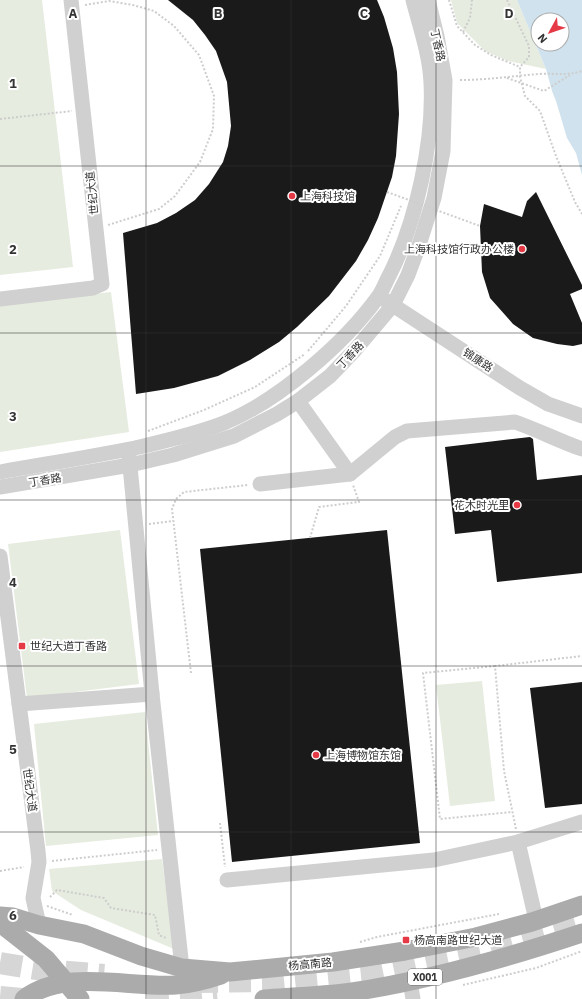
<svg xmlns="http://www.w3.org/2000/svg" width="582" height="999" viewBox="0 0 582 999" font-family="'IBM Plex Sans','Noto Sans SC',sans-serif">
<rect width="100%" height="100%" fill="#fff"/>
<g fill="#e6ecdf">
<path d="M0 0H42L73 267 0 275Z"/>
<path d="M451 0H517L546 69 508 61 485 51 457 23Z"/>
<path d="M111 292 129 432 0 452V305Z"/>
<path d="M120 530 139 684 27 698 8 544Z"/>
<path d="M482 681 495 801 450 806 436 685Z"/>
<path d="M145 712 158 835 46 846 34 724Z"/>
<path d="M162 859 174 949 81 910 52 891 49 869Z"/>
</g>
<path fill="#cfe2ee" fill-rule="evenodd" d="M517 0H582V175L576 153 567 138 556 101 552 91 546 69ZM538 20H562V44H538Z"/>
<g fill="#1a1a1a">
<path d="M168 0H377L384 17 393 48 397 72 399 114 396 156 392 177 378 218 368 240 356 261 329 296 297 327 279 342 250 360 218 376 174 388 136 394 123 233 157 223 176 213 195 200 209 184 223 162 228 146 231 126 227 82 216 51 205 35 193 20Z"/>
<path d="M536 192 582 285V289L570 294 582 323V344L573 346 557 344 533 338 513 324 490 298 482 272 480 226 484 204 522 217 527 201Z"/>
<path d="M530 437 533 439 537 480 582 475V573L497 582 491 530 455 534 445 447Z"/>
<path d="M387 530 420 843 232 862 200 549Z"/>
<path d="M582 682V804L545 808 530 688Z"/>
</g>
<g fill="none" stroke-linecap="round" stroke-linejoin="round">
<g stroke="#d6d6d6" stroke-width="22" stroke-dasharray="22 11" stroke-linecap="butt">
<path d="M0 963 36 969 104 975"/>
<path d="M196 982 264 981 364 971 489 945 582 919"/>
<path d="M0 997 23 999"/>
<path d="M147 999 217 993"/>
</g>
<g stroke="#cdcdcd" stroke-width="2" stroke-dasharray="2 2" stroke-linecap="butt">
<path d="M449 0 457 26 475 45 491 55 520 67"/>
<path d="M507 0 529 46V57L520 67V77L525 96 540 111 556 156 575 202 582 214"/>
<path d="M85 5 109 1 133 5 154 11 174 26 199 55 214 96 213 129 200 162 175 196 159 209 108 225"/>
<path d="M463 32 470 18 472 0"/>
<path d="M507 78 544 91 570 75"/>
<path d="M460 80C487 80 513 76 539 74 556 73 566 76 582 71"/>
<path d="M0 119 72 111"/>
<path d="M308 351 346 306 380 256 401 206"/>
<path d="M148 431 204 410 255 387 305 354"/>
<path d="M149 524 173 521"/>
<path d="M310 538 319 507 359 502 353 485"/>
<path d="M495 666 423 673 440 819 512 812"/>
<path d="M191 673 172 509 176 499 184 492 248 485"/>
<path d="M220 823 225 867"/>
<path d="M516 829 504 771 495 666 582 656"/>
<path d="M52 861 157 850"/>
<path d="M0 871 24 867"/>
<path d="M50 897 57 890 104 898 111 908 155 915 159 935 166 938"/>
<path d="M47 906 73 915"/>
<path d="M360 942 377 937 499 914"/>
<path d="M463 985 536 968 582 951"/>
</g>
<g stroke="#d0d0d0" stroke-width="15">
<path d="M0 299 93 288 102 284 71 0"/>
<path d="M385 300 520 388 548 404 582 416"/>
<path d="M129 456 152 694 182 968"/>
<path d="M0 472C45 464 90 457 135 448 165 441 196 434 224 423 278 401 344 344 378 297 383 290 386 281 390 274 416 222 434 142 431 83 430 56 420 27 413 0"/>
<path d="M350 474 395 437 407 431 515 422C538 430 559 441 582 449"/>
<path d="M260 484 350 474 298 401"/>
<path d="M0 487 130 465 173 455 234 436 277 414 298 401 330 376 355 350 393 305 408 275 419 245 434 198 443 151 445 80 437 36 428 0"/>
<path d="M0 556 38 851 39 862 33 898 39 925"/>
<path d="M19 704 152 694"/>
<path d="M518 842 536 920"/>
<path d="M227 880 434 860 518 842 582 822"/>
<path d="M410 981 413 999"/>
</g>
<g stroke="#ababab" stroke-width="19">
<path d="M0 916 13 917 39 925 84 934 141 956 182 968 230 972 333 962 405 951 476 937 532 922 582 905"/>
<path d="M0 923 46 959 80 999"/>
<path d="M24 999C64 968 129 988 176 985 192 984 206 980 221 975"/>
<path d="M264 999C293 997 323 996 352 992 430 980 507 958 582 933"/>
</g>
<path stroke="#cdcdcd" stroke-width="2" stroke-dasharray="2 2" stroke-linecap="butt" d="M387 192 480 226"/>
</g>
<path fill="none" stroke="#333" stroke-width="1" stroke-opacity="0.55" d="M146 0V999M291 0V999M436 0V999M0 166H582M0 333H582M0 500H582M0 666H582M0 832H582"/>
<g fill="#e63946" stroke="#fff" stroke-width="1.5">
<circle cx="292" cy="196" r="4"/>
<circle cx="522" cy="249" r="4"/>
<circle cx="517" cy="505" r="4"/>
<rect x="18" y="642" width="8" height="8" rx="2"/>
<circle cx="316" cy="755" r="4"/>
<rect x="402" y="936" width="8" height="8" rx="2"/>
</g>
<g text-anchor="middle" stroke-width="4" stroke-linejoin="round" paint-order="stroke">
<rect fill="#fff" stroke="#707070" stroke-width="1" x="408" y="969" width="34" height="16" rx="3"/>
<g font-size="10" font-weight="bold" fill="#333">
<text x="425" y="981">X001</text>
</g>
<g font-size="11" fill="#333" stroke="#fff">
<text transform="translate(438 45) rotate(78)" y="4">丁香路</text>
<text transform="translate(92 193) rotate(-96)" y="4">世纪大道</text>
<text transform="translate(350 355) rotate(-46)" y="4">丁香路</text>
<text transform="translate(478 360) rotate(33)" y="4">锦康路</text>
<text transform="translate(45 480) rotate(-9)" y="4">丁香路</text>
<text transform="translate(30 790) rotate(82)" y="4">世纪大道</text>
<text transform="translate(310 964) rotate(-5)" y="4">杨高南路</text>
</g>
<g font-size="11" fill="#333" stroke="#fff" text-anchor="start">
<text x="300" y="200">上海科技馆</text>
<text x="514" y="253" text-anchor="end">上海科技馆行政办公楼</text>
<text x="509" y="509" text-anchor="end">花木时光里</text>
<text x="30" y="650">世纪大道丁香路</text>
<text x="324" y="759">上海博物馆东馆</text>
<text x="414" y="944">杨高南路世纪大道</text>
</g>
</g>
<g font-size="13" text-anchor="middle" font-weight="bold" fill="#333" stroke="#fff" stroke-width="4" stroke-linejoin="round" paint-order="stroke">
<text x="73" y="18">A</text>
<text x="218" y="18">B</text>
<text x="364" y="18">C</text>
<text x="509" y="18">D</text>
<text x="13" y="88">1</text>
<text x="13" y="254">2</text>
<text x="13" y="421">3</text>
<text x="13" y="587">4</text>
<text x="13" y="754">5</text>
<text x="13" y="920">6</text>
</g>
<g transform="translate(550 32) rotate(230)"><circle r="19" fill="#ffffff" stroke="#adadad"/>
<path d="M0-3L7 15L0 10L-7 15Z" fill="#e63946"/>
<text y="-6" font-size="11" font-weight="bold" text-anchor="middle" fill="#333333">N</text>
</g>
</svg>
